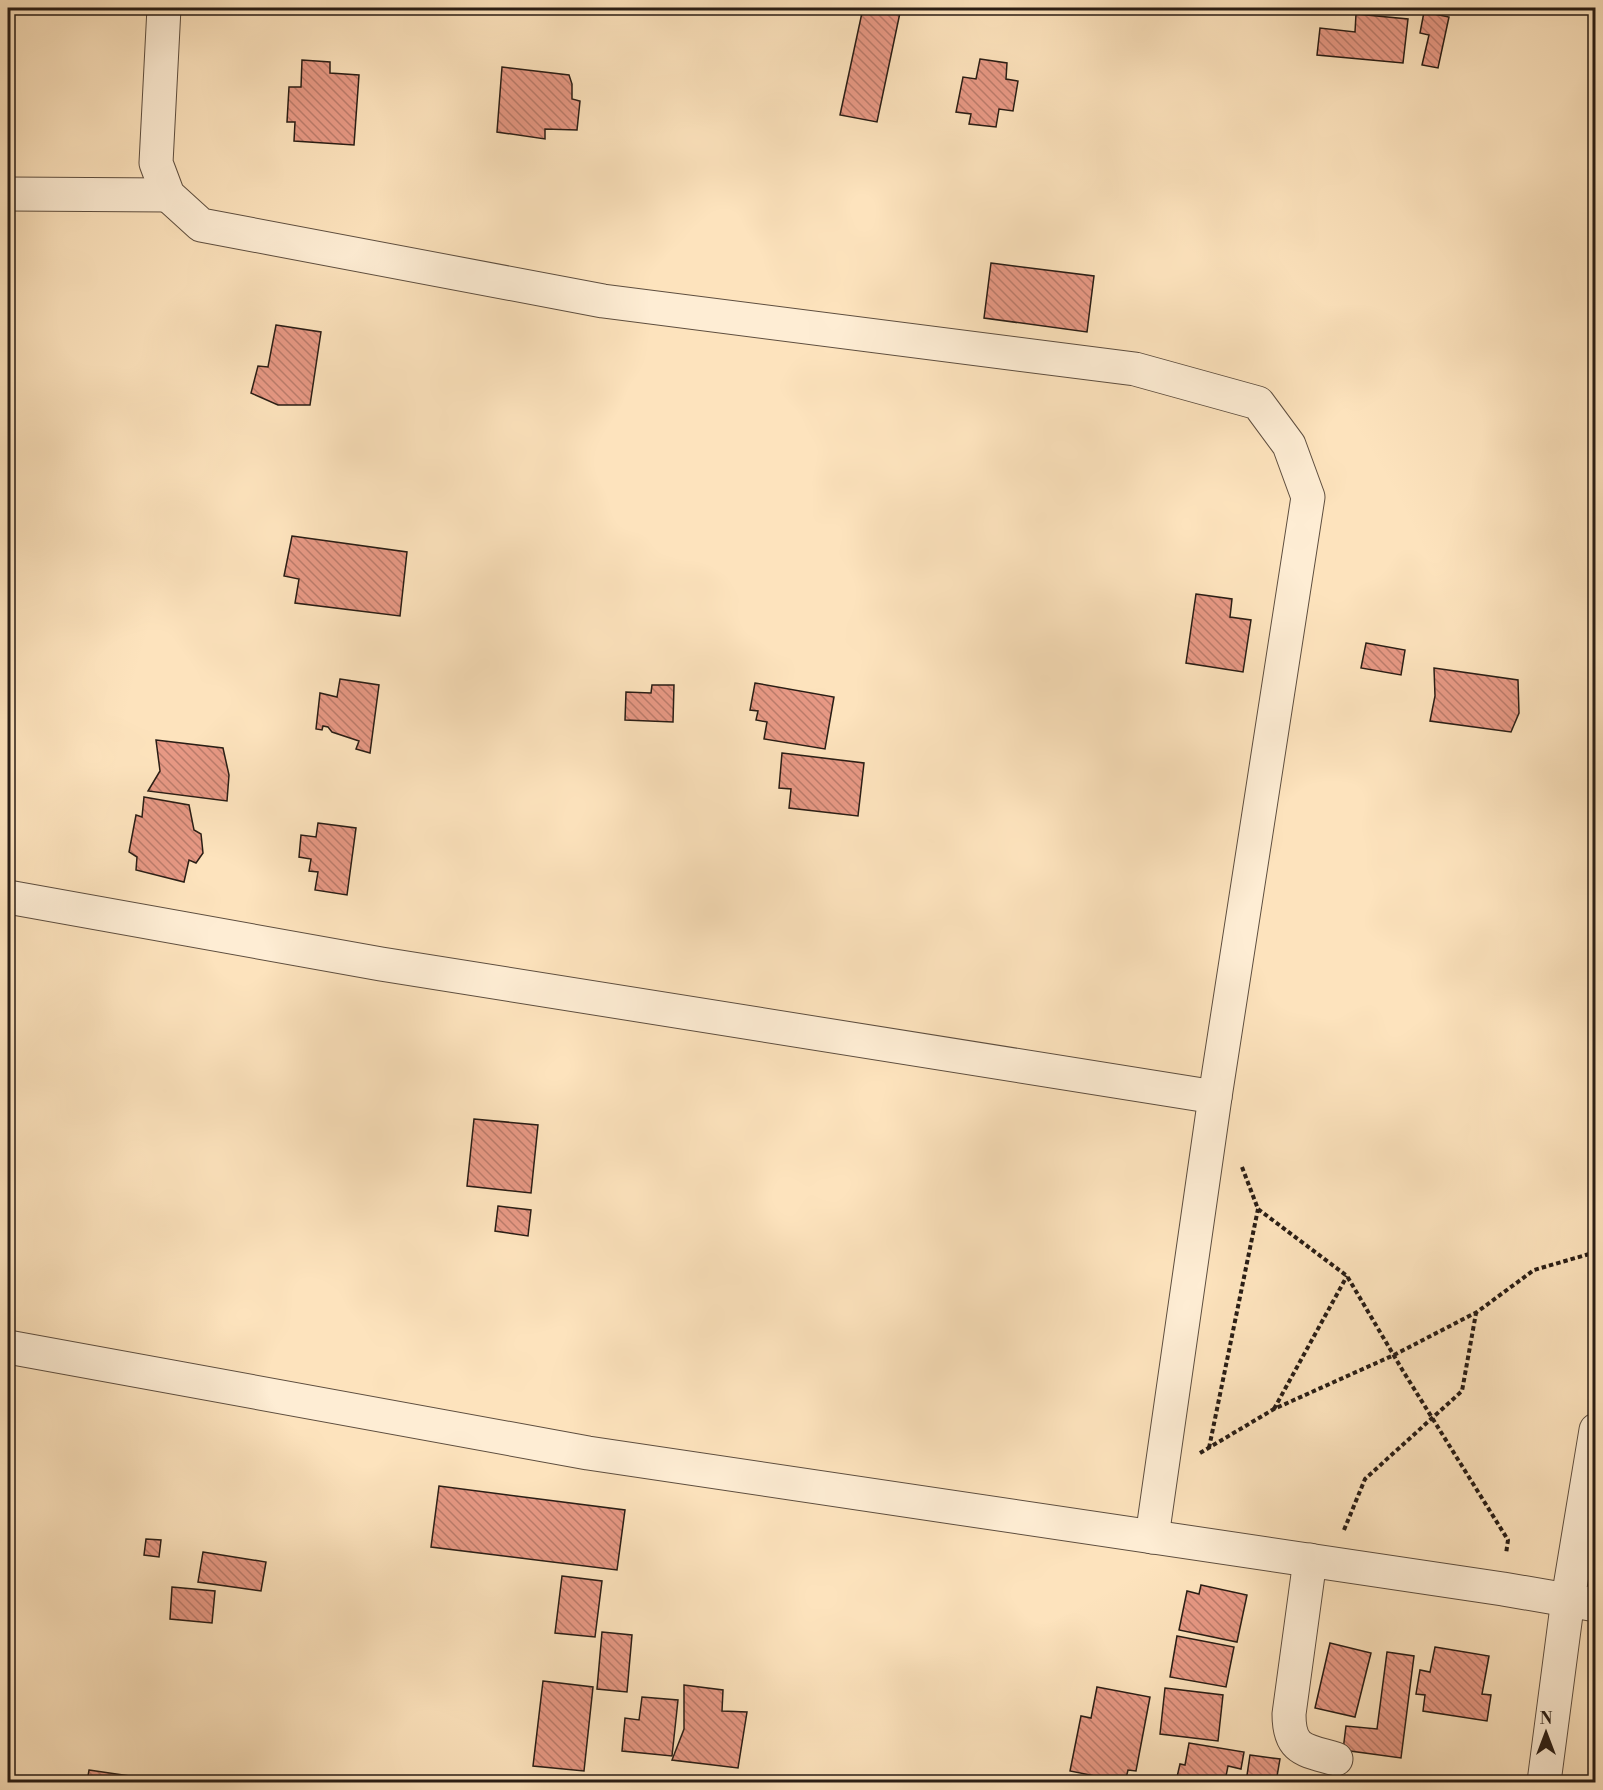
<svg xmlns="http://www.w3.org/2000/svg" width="1603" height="1790" viewBox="0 0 1603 1790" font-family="'Libre Bodoni',serif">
<defs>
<pattern id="building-back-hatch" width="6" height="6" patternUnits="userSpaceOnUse" patternTransform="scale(1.5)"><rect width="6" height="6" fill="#e89985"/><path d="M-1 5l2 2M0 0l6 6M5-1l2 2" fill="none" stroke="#bc7c6c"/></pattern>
</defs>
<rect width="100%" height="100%" fill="#fde3bd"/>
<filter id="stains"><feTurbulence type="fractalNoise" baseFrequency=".00333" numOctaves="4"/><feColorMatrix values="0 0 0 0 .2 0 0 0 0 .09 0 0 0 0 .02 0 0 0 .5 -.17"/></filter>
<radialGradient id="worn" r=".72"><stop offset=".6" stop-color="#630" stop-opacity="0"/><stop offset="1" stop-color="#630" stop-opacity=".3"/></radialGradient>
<g fill="url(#building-back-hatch)" stroke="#291d15" stroke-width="1.5">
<path d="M863 8H901L877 122 840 115Z"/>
<path d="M1424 12 1449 17 1438 68 1422 65 1429 35 1420 33Z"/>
<path d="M1356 14 1408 19 1403 63 1317 55 1320 28 1355 32Z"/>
<path d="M980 59 1007 63 1006 79 1018 81 1013 111 999 109 996 127 969 124 971 114 956 112 963 77 976 79Z"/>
<path d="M302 60 330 62V73L359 75 354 145 294 141 295 122H287L289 87H301Z"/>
<path d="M502 67 569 75 572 84V99L580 101 577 130 545 129V139L497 132Z"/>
<path d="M991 263 1094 276 1087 332 984 318Z"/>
<path d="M276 325 321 332 310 405H278L251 393 258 366 268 367Z"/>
<path d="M292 536 407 552 400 616 295 603 299 579 284 576Z"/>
<path d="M1196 594 1232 599 1230 617 1251 620 1243 672 1186 663Z"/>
<path d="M1366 643 1405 650 1401 675 1361 668Z"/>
<path d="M1434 668 1518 680 1519 713 1511 732 1430 721 1435 696Z"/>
<path d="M340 679 379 685 370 753 356 749 359 741 332 732 328 727 323 726 322 730 316 729 320 693 337 697Z"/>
<path d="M755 683 834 697 825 749 764 739 767 722 756 720 758 711 750 710Z"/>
<path d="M652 685H674L673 722 625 720 626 692 651 693Z"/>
<path d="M156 740 223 748 229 775 227 801 148 791 160 771Z"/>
<path d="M782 753 864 763 858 816 789 808 791 789 779 788Z"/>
<path d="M144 797 189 805 194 830 201 834 203 853 196 863 189 860 184 882 136 870 137 857 129 852 136 815 142 817Z"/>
<path d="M318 823 356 828 347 895 315 890 318 872 309 871 311 859 299 857 301 835 316 837Z"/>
<path d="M474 1119 538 1125 531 1193 467 1186Z"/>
<path d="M498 1206 531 1210 528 1236 495 1231Z"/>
<path d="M439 1486 625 1510 617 1570 431 1547Z"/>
<path d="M146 1539 161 1540 159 1557 144 1555Z"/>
<path d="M203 1552 266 1562 261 1591 198 1582Z"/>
<path d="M562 1576 602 1581 595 1637 555 1633Z"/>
<path d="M1201 1585 1247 1595 1237 1642 1179 1630 1187 1591 1199 1594Z"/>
<path d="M172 1587 215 1591 212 1623 170 1619Z"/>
<path d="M602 1632 632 1635 627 1692 597 1689Z"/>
<path d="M1177 1636 1234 1647 1226 1687 1170 1677Z"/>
<path d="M1330 1643 1371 1653 1355 1717 1315 1708Z"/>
<path d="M1435 1647 1489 1656 1482 1694 1491 1695 1487 1721 1423 1711 1425 1695 1416 1694 1420 1670 1430 1672Z"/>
<path d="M1387 1652 1414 1656 1401 1758 1343 1750 1346 1726 1377 1729Z"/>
<path d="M543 1681 593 1687 584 1771 533 1766Z"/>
<path d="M684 1685 723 1690 722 1711 747 1712 738 1768 672 1760 684 1729Z"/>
<path d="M1097 1687 1150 1697 1136 1771 1128 1770 1125 1782 1070 1771 1081 1716 1091 1718Z"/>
<path d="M1165 1688 1223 1695 1218 1741 1160 1734Z"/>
<path d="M642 1697 678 1700 672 1756 622 1751 625 1718 639 1720Z"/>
<path d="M1189 1743 1244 1752 1241 1769 1228 1766 1226 1776 1234 1777 1233 1782H1182L1183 1778 1177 1777 1180 1764 1185 1765Z"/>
<path d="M1250 1755 1280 1759 1276 1782H1246Z"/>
<path d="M89 1770 171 1782H87Z"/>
</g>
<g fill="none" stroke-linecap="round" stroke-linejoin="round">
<defs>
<g id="minor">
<path d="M164 8 156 163 168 195 201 225 603 301 1135 369 1258 403 1289 445 1308 497 1215 1097 1152 1537"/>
<path d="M8 194 168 195"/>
<path d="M8 897 381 964 1215 1097"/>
<path d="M8 1347 588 1453 1503 1589 1596 1605"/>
<path d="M1310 1560 1289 1714C1289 1751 1305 1750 1336 1759"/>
<path d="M1544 1782 1568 1599 1596 1430"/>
</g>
</defs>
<use href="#minor" stroke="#5e4e3f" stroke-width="35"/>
<g stroke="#291d15" stroke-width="4" stroke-dasharray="4.5 3" stroke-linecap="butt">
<path d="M1242 1167 1258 1209 1347 1276 1403 1371 1508 1540 1506 1554"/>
<path d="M1274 1409 1347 1276"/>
<path d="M1209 1448 1258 1209"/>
<path d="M1200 1453 1274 1409 1394 1355 1477 1312 1534 1270 1596 1252"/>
<path d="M1344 1530 1365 1479 1462 1391 1476 1313"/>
</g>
<use href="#minor" stroke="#feedd4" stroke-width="33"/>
</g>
<rect width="1603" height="1790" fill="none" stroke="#fde3bd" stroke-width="30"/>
<rect x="9" y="9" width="1585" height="1772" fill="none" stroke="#291d15" stroke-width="3"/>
<rect x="15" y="15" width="1573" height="1760" fill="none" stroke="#291d15" stroke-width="1.5"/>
<g transform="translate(1546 1733)" stroke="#feedd4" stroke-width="4.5" paint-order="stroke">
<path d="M0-4.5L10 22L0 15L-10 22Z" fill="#291d15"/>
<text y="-9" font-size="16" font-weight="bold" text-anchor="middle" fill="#291d15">N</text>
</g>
<rect width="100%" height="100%" filter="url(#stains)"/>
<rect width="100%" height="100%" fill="url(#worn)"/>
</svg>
